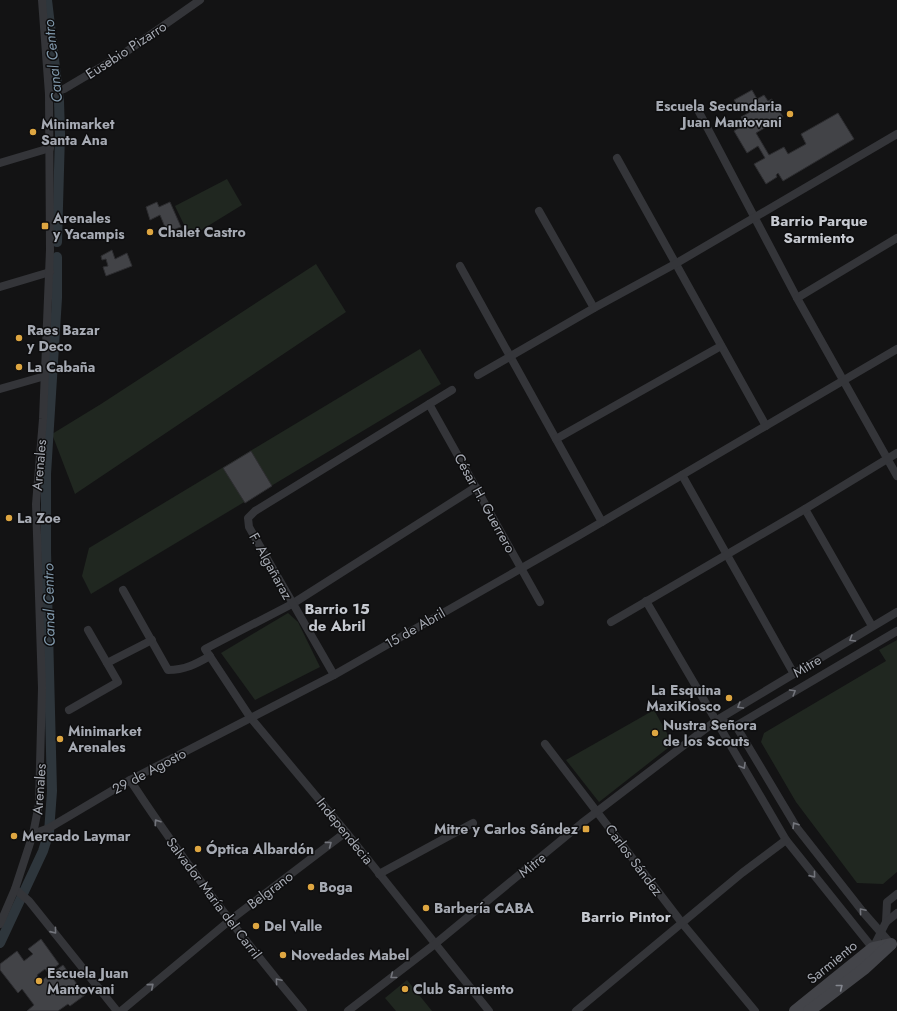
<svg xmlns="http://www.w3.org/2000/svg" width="897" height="1011" viewBox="0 0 897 1011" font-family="Jost,sans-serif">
<rect width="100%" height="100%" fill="#131314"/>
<g fill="#202720">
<path d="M227 179 242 205 190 237 175 206Z"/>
<path d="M316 264 346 312 75 494 52 434 101 404Z"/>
<path d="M420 349 441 384 91 594 82 576 89 548Z"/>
<path d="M288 613 298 622 320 667 255 700 221 653Z"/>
<path d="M897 640V872L883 884 857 883 796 802 761 742 764 733 886 661 879 650Z"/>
<path d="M654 710 673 744 599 802 566 760Z"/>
<path d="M407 980 432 1011H396L385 998Z"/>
</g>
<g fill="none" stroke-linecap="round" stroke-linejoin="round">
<g stroke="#2e363c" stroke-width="10">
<path d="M47 0 59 101 60 134 57 242"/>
<path d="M0 943 43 851 49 832 52 791 46 551V474L57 298V257"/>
</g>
</g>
<g fill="#424347" stroke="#2d2d30">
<path d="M752 90 757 99 764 95 768 101 772 99 783 117 756 133 769 155 784 147 788 154 806 144 801 134 838 113 854 139 783 181 778 173 776 175 777 177 766 184 754 164 765 158 758 146 747 153 734 131 745 124 741 117 750 112 746 106 740 110 734 100Z"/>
<path d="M157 202 159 207 170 202 181 227 167 232 160 215 150 220 146 207Z"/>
<path d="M112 250 115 259 127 253 132 266 106 276 103 267 108 266 106 259 102 260 101 256Z"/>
<path d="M251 451 272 486 245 503 223 468Z"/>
<path d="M41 939 59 964 48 973 45 969 37 975 41 981 63 965 85 995 70 1006 68 1004 58 1011H27L34 1005 22 989 18 993 0 970V964L17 951 24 961 33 954 28 949Z"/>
</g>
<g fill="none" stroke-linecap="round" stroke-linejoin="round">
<g stroke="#343539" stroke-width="8">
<path d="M49 94 64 89 123 54 200 0"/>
<path d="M699 112 797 298 897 476"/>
<path d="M617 158 766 426"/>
<path d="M0 163 50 148"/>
<path d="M539 211 594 308"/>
<path d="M460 266 602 522"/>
<path d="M0 287 50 272"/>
<path d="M797 298 897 238"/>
<path d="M478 375 594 308 675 264 897 134"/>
<path d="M0 389 45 376"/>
<path d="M429 404 540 602"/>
<path d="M556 439 721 346"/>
<path d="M682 475 794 674"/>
<path d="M476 487 292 604 205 649 250 717 346 832 489 1011"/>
<path d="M805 509 872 626"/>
<path d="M123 590 168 670C185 670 196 664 210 656"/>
<path d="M646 601 786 840 875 951"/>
<path d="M611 622 805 509 897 453"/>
<path d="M107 663 152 640"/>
<path d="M334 675 249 527 248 518 255 511 452 390"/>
<path d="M69 710 118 682 88 630"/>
<path d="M717 720 736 726 897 631"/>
<path d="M736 726 797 828 863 912 891 944"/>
<path d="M545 744 682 923 755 1011"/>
<path d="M130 780C183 861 241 937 303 1011"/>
<path d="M33 834 49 828 130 780 334 675 578 536 897 349"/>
<path d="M379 874 473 823"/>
<path d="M15 889 29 901 117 1011"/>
<path d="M886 922 887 902 897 894"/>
<path d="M0 924 15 889 33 834 39 804 42 688 36 504 43 419 50 250 49 94 42 0"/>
<path d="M873 948 886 922 897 913"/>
<path d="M121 1011 229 921 346 832"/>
<path d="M348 1011 435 944 582 823 717 720 897 612"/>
<path d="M576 1011 742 873 786 840"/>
</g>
<g stroke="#434449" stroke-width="12">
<path d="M795 1011 873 948 891 944"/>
<path d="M809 1011 864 969 890 945"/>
</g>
</g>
<defs><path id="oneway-chevron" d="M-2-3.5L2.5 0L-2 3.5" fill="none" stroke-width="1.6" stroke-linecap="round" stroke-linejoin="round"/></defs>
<g stroke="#73757c">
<use href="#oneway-chevron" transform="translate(852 639) rotate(149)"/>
<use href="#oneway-chevron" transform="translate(793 692) rotate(-31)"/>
<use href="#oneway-chevron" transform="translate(740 706) rotate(149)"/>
<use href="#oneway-chevron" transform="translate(743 766) rotate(60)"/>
<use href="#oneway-chevron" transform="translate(157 822) rotate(-124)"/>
<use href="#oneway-chevron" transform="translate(795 825) rotate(-122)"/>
<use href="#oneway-chevron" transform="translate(329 844) rotate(-37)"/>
<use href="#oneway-chevron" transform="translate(813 875) rotate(51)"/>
<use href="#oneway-chevron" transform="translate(862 911) rotate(-130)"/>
<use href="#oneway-chevron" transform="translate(54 931) rotate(51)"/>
<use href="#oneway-chevron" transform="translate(393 976) rotate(142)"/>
<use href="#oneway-chevron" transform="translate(278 981) rotate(-130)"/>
<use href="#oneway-chevron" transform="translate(151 986) rotate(-40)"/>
</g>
<use stroke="#83868e" href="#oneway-chevron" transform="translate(840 987) rotate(-38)"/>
<g fill="#dea641" stroke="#0e0e0f" stroke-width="1.5">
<circle cx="790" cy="114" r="4"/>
<circle cx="33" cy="132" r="4"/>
<rect x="41" y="222" width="8" height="8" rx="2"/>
<circle cx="150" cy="232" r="4"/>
<circle cx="19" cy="338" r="4"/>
<circle cx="19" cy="367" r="4"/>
<circle cx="9" cy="518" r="4"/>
<circle cx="729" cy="698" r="4"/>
<circle cx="655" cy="733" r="4"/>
<circle cx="60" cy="739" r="4"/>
<rect x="582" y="825" width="8" height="8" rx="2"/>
<circle cx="14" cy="836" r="4"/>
<circle cx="198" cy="849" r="4"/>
<circle cx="311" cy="887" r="4"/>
<circle cx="426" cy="908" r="4"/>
<circle cx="256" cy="926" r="4"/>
<circle cx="283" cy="955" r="4"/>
<circle cx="39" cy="981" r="4"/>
<circle cx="405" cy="989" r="4"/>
</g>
<g text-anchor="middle" stroke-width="3" stroke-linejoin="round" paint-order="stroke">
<g font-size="14" fill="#a6aab3" stroke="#0e0e0f">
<text transform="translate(126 50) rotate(-33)" y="5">Eusebio Pizarro</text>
<text transform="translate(39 465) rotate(-85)" y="5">Arenales</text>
<text transform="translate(485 503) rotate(61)" y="5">César H. Guerrero</text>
<text transform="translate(271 566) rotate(61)" y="5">F. Algañaraz</text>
<text transform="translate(415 628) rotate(-30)" y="5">15 de Abril</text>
<text transform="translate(807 666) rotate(-31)" y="5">Mitre</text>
<text transform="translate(149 771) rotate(-28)" y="5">29 de Agosto</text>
<text transform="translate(39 789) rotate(-86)" y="5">Arenales</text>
<text transform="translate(345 831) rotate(51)" y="5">Independecia</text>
<text transform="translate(634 860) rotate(53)" y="5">Carlos Sández</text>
<text transform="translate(532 865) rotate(-39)" y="5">Mitre</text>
<text transform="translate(270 890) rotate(-37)" y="5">Belgrano</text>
<text transform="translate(214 898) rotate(53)" y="5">Salvador María del Carril</text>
<text transform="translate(832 962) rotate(-39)" y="5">Sarmiento</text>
</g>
<g font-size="14" font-weight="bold" fill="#a6aab3" stroke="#0e0e0f" text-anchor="start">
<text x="782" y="111" text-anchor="end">Escuela Secundaria<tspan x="782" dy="16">Juan Mantovani</tspan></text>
<text x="41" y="129">Minimarket<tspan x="41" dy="16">Santa Ana</tspan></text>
<text x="53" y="223">Arenales<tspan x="53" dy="16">y Yacampis</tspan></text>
<text x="158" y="237">Chalet Castro</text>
<text x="27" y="335">Raes Bazar<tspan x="27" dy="16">y Deco</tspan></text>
<text x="27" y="372">La Cabaña</text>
<text x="17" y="523">La Zoe</text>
<text x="721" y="695" text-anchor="end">La Esquina<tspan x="721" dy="16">MaxiKiosco</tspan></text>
<text x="663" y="730">Nustra Señora<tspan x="663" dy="16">de los Scouts</tspan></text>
<text x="68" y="736">Minimarket<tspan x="68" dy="16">Arenales</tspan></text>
<text x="578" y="834" text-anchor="end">Mitre y Carlos Sández</text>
<text x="22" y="841">Mercado Laymar</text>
<text x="206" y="854">Óptica Albardón</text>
<text x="319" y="892">Boga</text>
<text x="434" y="913">Barbería CABA</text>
<text x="264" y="931">Del Valle</text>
<text x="291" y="960">Novedades Mabel</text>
<text x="47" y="978">Escuela Juan<tspan x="47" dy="16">Mantovani</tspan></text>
<text x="413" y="994">Club Sarmiento</text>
</g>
<g font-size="15" font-style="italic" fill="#8098ab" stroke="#0e0e0f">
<text transform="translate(53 61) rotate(-96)" y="5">Canal Centro</text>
<text transform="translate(49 605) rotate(-91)" y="5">Canal Centro</text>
</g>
<g font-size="15" font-weight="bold" fill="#c6c9d0" stroke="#0e0e0f">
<text x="819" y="226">Barrio Parque<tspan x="819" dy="17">Sarmiento</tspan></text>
<text x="337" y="614">Barrio 15<tspan x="337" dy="17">de Abril</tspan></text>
<text x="626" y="922">Barrio Pintor</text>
</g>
</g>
</svg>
